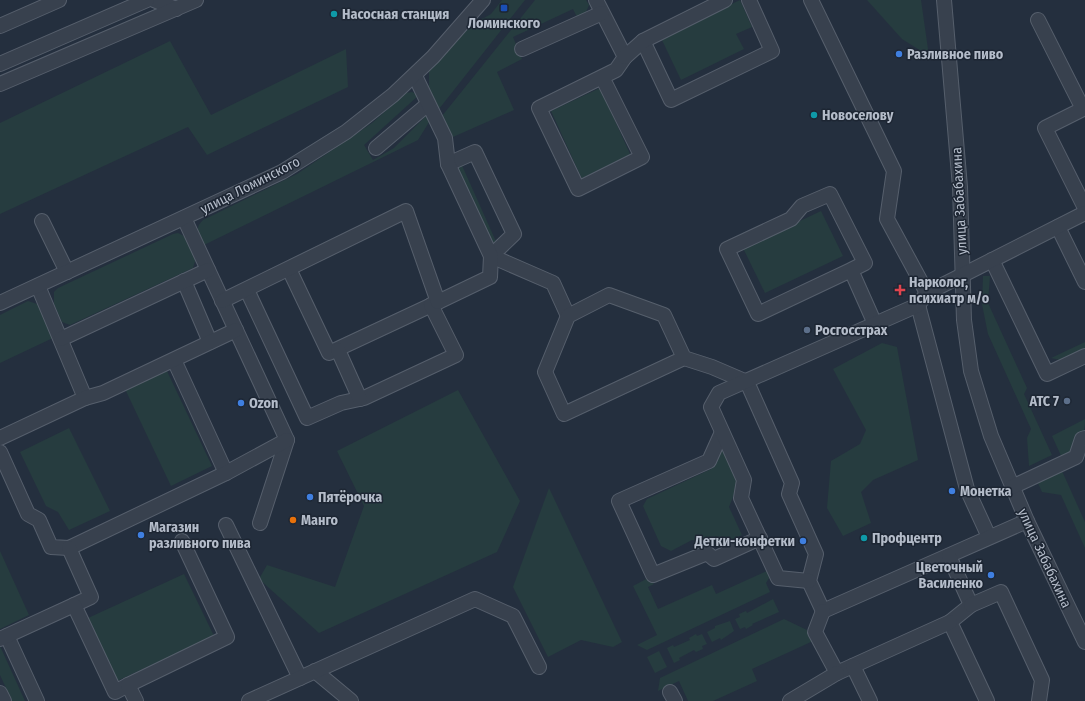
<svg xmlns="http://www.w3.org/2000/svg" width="1085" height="701" viewBox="0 0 1085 701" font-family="'Fira Sans Condensed',sans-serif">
<rect width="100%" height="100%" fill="#242f3e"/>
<g fill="#263c3f">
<path d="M502 0H525L439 109 429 88V70L468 27 491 14Z"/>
<path d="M535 0H586L589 5 586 12 577 17 573 9 513 37 522 59 497 72 514 110 453 137 442 116Z"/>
<path d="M740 0 752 27 736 34 744 49 681 80 661 38Z"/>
<path d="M867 0H921L929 56 902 39Z"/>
<path d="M170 41 211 115 346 49 348 87 207 155 188 127 0 214V123Z"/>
<path d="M600 88 631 156 582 179 551 111Z"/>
<path d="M412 92 419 95 364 145 373 160 394 148 429 113 431 119 418 140 202 246C198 236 194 228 203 220L297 174 372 123 406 93Z"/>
<path d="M460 161 498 246 492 252 452 165Z"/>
<path d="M821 211 843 256 765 293 743 248Z"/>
<path d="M178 233 188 238 196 258 193 268 70 325 62 322 54 304V292L58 288 173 234Z"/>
<path d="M983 276H990L988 303 1027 388 1024 394 1052 455 1029 466 1027 438 1031 429 988 334 982 304Z"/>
<path d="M28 301 37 304 42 307 55 337 0 363V315Z"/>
<path d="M1085 342V351L1064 361 1051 358Z"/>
<path d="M882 343 897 347 918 460 873 480 861 492 871 523 843 536 827 508 831 461 860 444 866 430 833 369Z"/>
<path d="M166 369 212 466 171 486 125 389Z"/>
<path d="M458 390 520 501 497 552 319 633 259 579 267 565 335 587 364 506 337 451Z"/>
<path d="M1085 419C1085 436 1079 451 1063 460L1052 436Z"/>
<path d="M69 428 110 511 69 530 58 512 46 506 20 452Z"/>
<path d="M721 443 740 479 729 507 742 535 718 546 692 540 671 551 661 546 643 506 647 499 711 469Z"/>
<path d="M1062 471 1085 522V548L1061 495 1042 492 1037 481Z"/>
<path d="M549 488 622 642 613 647 581 640 548 657 513 587Z"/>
<path d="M0 551 29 615 0 629Z"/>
<path d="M769 570 771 575 766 583 770 592 647 650 637 645 657 635 633 586 650 577 654 584 648 587 658 609 712 585 716 594Z"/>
<path d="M184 574 214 636 117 681 88 618Z"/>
<path d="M773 599 779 612 752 624 753 625 746 629 745 627 740 629 735 619 740 617 739 614 746 611 747 613Z"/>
<path d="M784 619 807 630 813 641 752 669 757 681 713 701H688L679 681 658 691 660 678Z"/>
<path d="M730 621 734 631 721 640 720 638 712 642 707 632 715 628V626Z"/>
<path d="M696 634 697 636 702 634 707 644 702 646 703 649 696 652 694 650 679 658 680 660 674 663 667 648 673 645 674 647 690 640 689 638Z"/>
<path d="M0 646 25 701H12L0 675Z"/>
<path d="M659 651 667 667 655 673 647 657Z"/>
</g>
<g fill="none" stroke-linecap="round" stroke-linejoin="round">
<defs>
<g id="minor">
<path d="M154 0 176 9"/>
<path d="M596 0 625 57 616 70 539 108 578 189 642 157 602 77"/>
<path d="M811 0 894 171 887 219 927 293"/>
<path d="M944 0 960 187 964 320 971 371 991 436 1027 521 1085 642"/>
<path d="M1038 20 1083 109 1045 128 1085 208"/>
<path d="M0 26 59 0"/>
<path d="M643 41 671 100 772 51 749 0"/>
<path d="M522 49 602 13"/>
<path d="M625 57 643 41 725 0"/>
<path d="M0 64 147 0"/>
<path d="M0 84 196 0"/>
<path d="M376 148 428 104"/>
<path d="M448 164 475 152 514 234 491 256 553 283 568 316"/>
<path d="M184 218 287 440 260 523"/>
<path d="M42 221 67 272"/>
<path d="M1058 227 1085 282"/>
<path d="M992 260 1047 374 1085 356"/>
<path d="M289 269 329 353 438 302"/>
<path d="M851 270 758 314 727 249 791 219 802 206 830 194 865 263 851 270 875 324"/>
<path d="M184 281 210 342"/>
<path d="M38 286 85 398"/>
<path d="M247 290 307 418 341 403 364 398 456 355 431 305"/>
<path d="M222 301 406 211 438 302 490 277 491 256 448 164 445 138 415 76"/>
<path d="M0 303 282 172 346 132 393 95 433 57 483 0"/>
<path d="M918 305 967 489 989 537"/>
<path d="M61 339 208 270"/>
<path d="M338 350 360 399"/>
<path d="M684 358 664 315 609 295 568 316 545 372 564 414 684 358 712 367 747 382 792 483 789 494 816 554 809 581 823 611 1027 521"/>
<path d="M174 360 226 473"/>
<path d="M722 432 709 461 619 501 653 575 707 553 714 559 760 538"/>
<path d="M0 438 85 398 103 393 236 330"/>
<path d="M0 452 28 514 39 520 51 547 69 548 226 473 287 440"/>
<path d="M1012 487 1076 457 1082 439 1085 438"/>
<path d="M226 525 300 678"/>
<path d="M69 548 91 597 74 605"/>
<path d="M949 556 971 605 950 622 987 701"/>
<path d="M809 581 778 578 741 498 744 480 711 407 719 393 918 305 927 293 1085 213"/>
<path d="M971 605 1001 592 1042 680 1039 701"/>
<path d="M823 611 815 632 837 673 950 622"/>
<path d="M7 636 37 701"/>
<path d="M0 639 74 605 115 692 128 685"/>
<path d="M853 666 870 701"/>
<path d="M315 671 351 701"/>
<path d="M670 692 675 701"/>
<path d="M0 693 4 701"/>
<path d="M136 701 128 685 227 637 182 541"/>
<path d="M249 701 475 599 513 616 539 667"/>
<path d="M790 701 837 673"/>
</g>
</defs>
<use href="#minor" stroke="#565f6c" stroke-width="16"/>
<use href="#minor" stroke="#38414e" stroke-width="14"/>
</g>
<rect fill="#1a4fb4" stroke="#1d2633" stroke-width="1.5" x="500" y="4" width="8" height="8" rx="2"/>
<g fill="#0f9aa8" stroke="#1d2633" stroke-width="1.5">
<circle cx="334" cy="14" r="4"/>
<circle cx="814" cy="115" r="4"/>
<circle cx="864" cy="538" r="4"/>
</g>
<g fill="#3f7fe0" stroke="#1d2633" stroke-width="1.5">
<circle cx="899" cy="54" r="4"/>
<circle cx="241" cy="403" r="4"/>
<circle cx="952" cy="491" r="4"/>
<circle cx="310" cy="497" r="4"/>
<circle cx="141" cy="535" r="4"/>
<circle cx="803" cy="541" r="4"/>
<circle cx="991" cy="575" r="4"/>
</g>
<path fill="#e0444e" stroke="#1d2633" stroke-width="1.5" d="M898 284h4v4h4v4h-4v4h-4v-4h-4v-4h4z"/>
<g fill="#5c6f8a" stroke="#1d2633" stroke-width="1.5">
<circle cx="807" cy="330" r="4"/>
<circle cx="1067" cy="401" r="4"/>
</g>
<circle fill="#e8710a" stroke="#1d2633" stroke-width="1.5" cx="293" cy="520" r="4"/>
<g text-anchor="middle" stroke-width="3" stroke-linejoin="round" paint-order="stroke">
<g font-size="14" font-weight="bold" fill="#b4bcc9" stroke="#1d2633" text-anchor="start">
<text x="342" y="19">Насосная станция</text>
<text x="504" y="28" text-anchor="middle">Ломинского</text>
<text x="907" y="59">Разливное пиво</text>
<text x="822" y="120">Новоселову</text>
<text x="909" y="287">Нарколог,<tspan x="909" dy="16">психиатр м/о</tspan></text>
<text x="815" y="335">Росгосстрах</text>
<text x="1059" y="406" text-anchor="end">АТС 7</text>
<text x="249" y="408">Ozon</text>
<text x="960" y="496">Монетка</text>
<text x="318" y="502">Пятёрочка</text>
<text x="301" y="525">Манго</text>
<text x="149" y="532">Магазин<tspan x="149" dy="16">разливного пива</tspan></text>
<text x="872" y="543">Профцентр</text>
<text x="795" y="546" text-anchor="end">Детки-конфетки</text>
<text x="983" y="572" text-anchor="end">Цветочный<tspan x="983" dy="16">Василенко</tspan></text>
</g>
<g font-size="14" fill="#b4bcc9" stroke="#1d2633">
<text transform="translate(250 185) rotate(-27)" y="5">улица Ломинского</text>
<text transform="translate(959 201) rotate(-93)" y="5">улица Забабахина</text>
<text transform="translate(1045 558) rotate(65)" y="5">улица Забабахина</text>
</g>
</g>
</svg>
